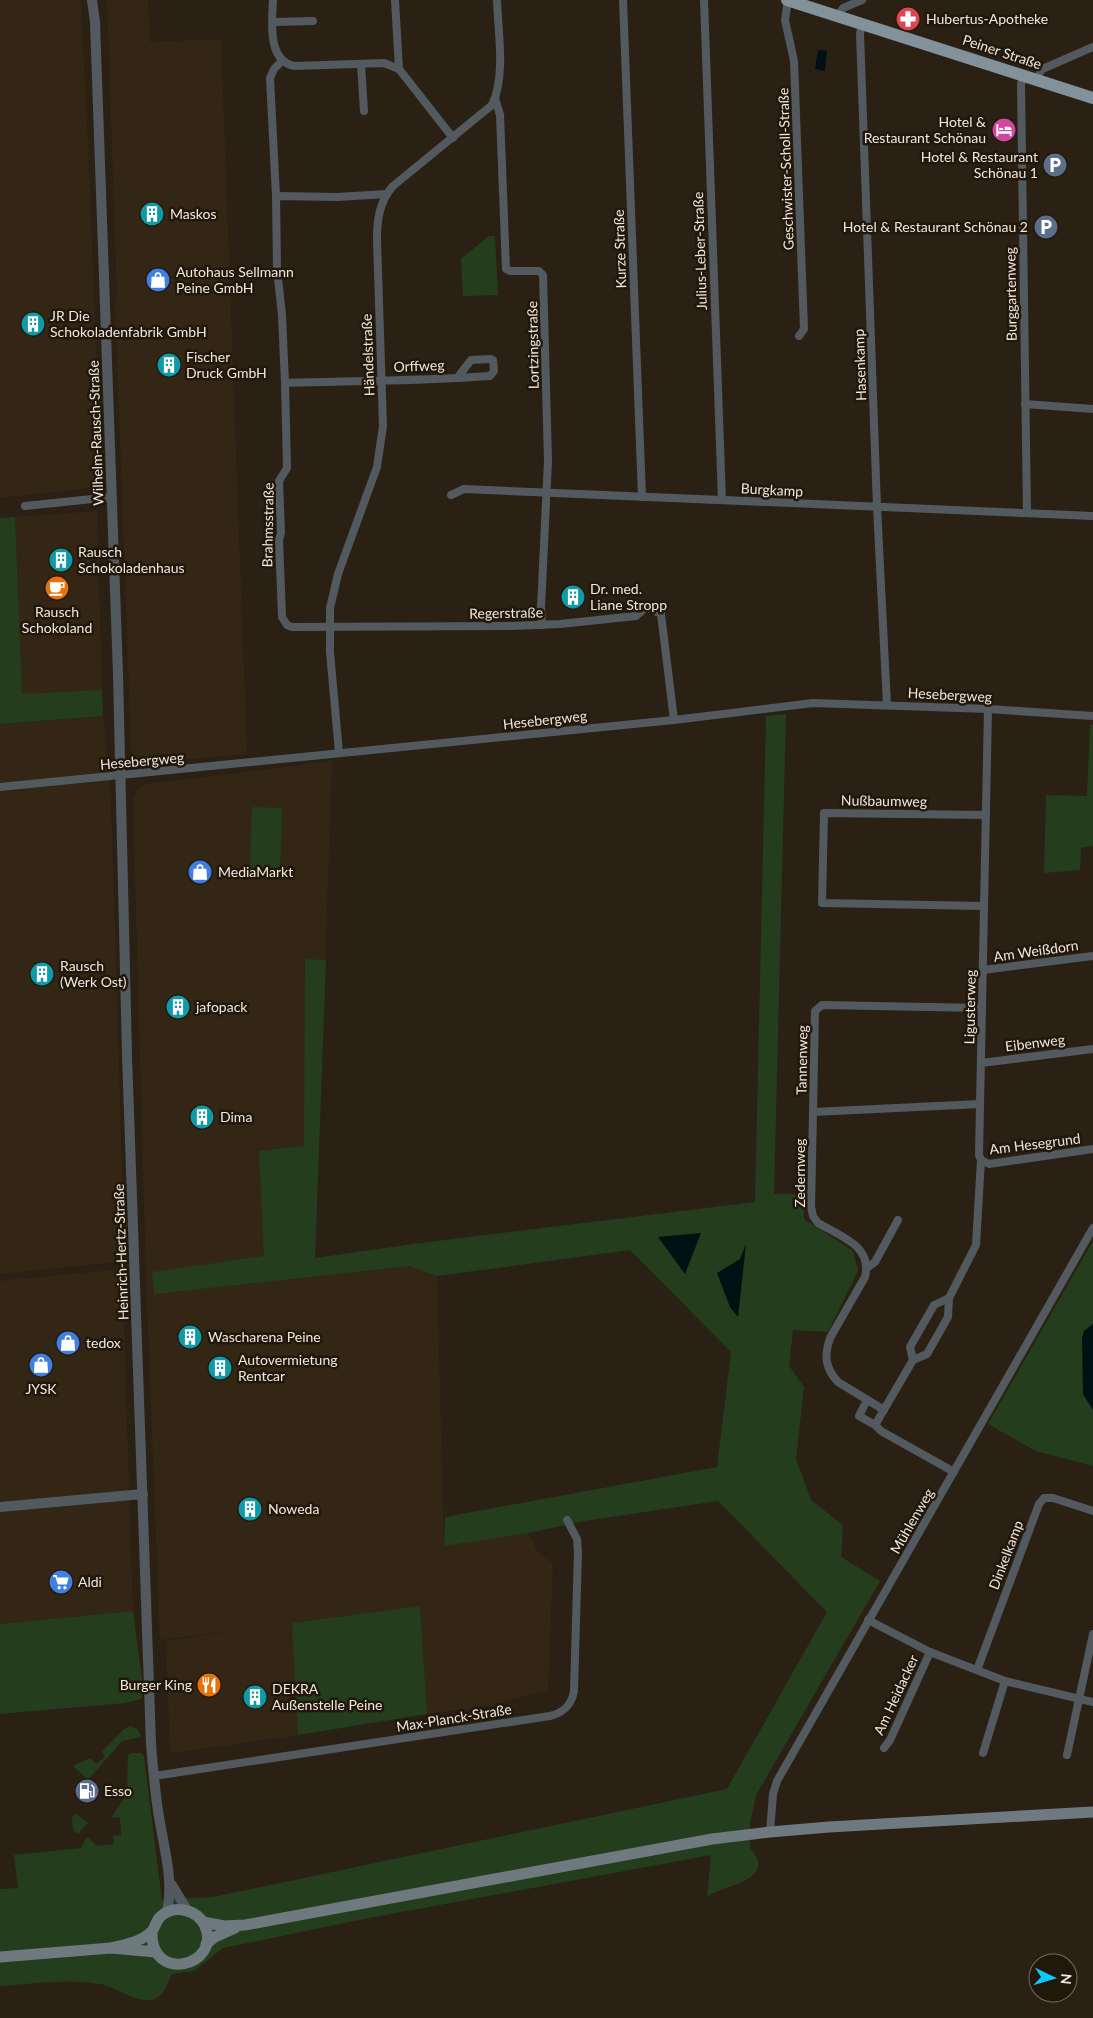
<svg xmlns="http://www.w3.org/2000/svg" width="1093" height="2018" viewBox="0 0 1093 2018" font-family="Lato,sans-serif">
<rect width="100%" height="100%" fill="#2a2114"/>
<g fill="#342614">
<path d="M0 0H80L81 4 89 168 101 478 90 488 0 498Z"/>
<path d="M107 0H148L150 42 221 39 247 754 144 763 135 759 131 748 115 298 117 297Z"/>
<path d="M97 511 102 690 22 695 15 517Z"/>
<path d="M103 716 110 776 125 1261 0 1274V724Z"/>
<path d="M332 761 315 1258 421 1243 437 1276 444 1545 528 1533 539 1554 553 1563 548 1690 494 1705 427 1714 420 1606 293 1623 298 1735 170 1753 166 1641 240 1630 160 1640 146 1278 133 800 137 790 146 784Z"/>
<path d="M122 1269 133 1611 0 1624V1281Z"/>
</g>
<g fill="#243e1d">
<path d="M489 236H495L498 295 463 296 461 259Z"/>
<path d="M15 517 22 694 102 690 103 716 0 724V518Z"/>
<path d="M786 714 774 1194H804V1219L853 1251 858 1271 828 1332 793 1330 789 1366 804 1387 796 1459 811 1500 843 1525 841 1557 880 1581 756 1795 750 1824V1848C779 1881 725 1884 707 1897L711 1855 369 1918 223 1948 194 1971 172 1974C168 1981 164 1996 155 1999 138 2005 117 1987 100 1984 68 1978 32 1984 0 1986V1889L18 1888 14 1855 81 1848 86 1838H89L97 1846 114 1844 113 1836 121 1835 120 1817 111 1818 127 1794 128 1755 132 1753H141L144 1756 162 1900 213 1897 727 1789 827 1612 718 1501 584 1521 528 1533 444 1546 445 1517 717 1467 731 1352 630 1250 437 1276 409 1266 154 1294 152 1272 264 1256 259 1151 304 1146 305 959 326 960 315 1258 421 1243 755 1202 766 716Z"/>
<path d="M1090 724 1093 725V846L1081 848 1080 870 1044 873 1046 795 1087 796Z"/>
<path d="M252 807 282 808 280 870H250Z"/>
<path d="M1093 1241V1466L1036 1451 988 1424Z"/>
<path d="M420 1606 427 1714 298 1735 292 1623Z"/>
<path d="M133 1611 143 1686 141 1699 125 1703 0 1714V1624Z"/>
<path d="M130 1726C136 1728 140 1730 141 1737L122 1741 88 1780 73 1766 91 1758 96 1764 105 1757 102 1751 124 1729Z"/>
<path d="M75 1813 88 1823 78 1834 73 1830 72 1818Z"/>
</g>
<g fill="#001013">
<path d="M818 50 827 51 825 71 815 69Z"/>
<path d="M701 1233 685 1274 658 1237Z"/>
<path d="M746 1244 738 1317 730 1307 717 1273 740 1259Z"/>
<path d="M1093 1324V1410L1083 1394 1082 1338 1084 1331Z"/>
</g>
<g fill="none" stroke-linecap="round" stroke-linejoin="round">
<g stroke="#535a5f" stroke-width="8">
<path d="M273 0C272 21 267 62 295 66L384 63 399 69 453 138"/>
<path d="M395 0 399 69"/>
<path d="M623 0 642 497"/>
<path d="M704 0 722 500"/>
<path d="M788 0 785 20 794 61 804 329 799 336"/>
<path d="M838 16 843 8 862 0"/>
<path d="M273 22 313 21"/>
<path d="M862 23 860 34 877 507 887 705"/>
<path d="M361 64 364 111"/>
<path d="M1023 75 1021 85 1027 512"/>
<path d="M1037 79 1041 70 1047 67 1093 47"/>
<path d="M495 98 500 115 506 269 510 271H539L543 275 548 461 541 607 542 625"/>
<path d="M386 194 337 197 276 196 277 269 282 315 285 383 287 468 279 481 281 533 279 540 282 617 287 625 292 627 512 626 560 624 636 616 646 607 661 614 674 720"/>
<path d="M276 196 270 78 274 69 282 61"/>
<path d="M285 383C354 381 422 381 490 376L494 371 493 360 491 359 471 360 458 377"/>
<path d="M1025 404 1093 409"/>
<path d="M451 495 464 489 1093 516"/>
<path d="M25 506 112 497"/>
<path d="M339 753 330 652V608L338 574 377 467 383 426 377 240C377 220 379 202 393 186L492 105C506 76 498 32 497 0"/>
<path d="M0 787 674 720 813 703 988 709 1093 716"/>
<path d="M984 906 822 903 824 813 986 815"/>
<path d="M983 970 1093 956"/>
<path d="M981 1063 1093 1049"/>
<path d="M980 1104 813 1112 815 1011 822 1005 982 1008"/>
<path d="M813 1112 811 1207 813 1216 818 1223C840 1236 873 1246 865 1277L830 1338C824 1356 825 1368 838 1382L884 1410"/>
<path d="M981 1160 989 1164 1093 1149"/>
<path d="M868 1267 875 1262 898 1220"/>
<path d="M913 1360 910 1347 934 1305 949 1298"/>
<path d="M867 1400 859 1416 875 1425"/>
<path d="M954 1472 881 1431 875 1425 913 1360 927 1354 948 1317 949 1298 976 1245 981 1160 979 1155 988 709"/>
<path d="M868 1620 930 1652 1005 1681 1093 1702"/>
<path d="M977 1670 1039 1504 1044 1498H1053L1093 1511"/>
<path d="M884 1748 890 1740 930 1652"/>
<path d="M983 1753 1005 1681"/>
<path d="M1067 1755 1093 1634"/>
<path d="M154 1776 550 1716C563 1713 572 1704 574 1691L578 1552 577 1539 567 1520"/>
<path d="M770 1832 773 1794 777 1781 1093 1228"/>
</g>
<g stroke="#535a5f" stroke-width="10">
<path d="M92 0 95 22 118 674 127 1055 151 1744C153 1769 155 1793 159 1817 164 1848 174 1881 167 1912"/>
<path d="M0 1507 143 1494"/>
<path d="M172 1885 187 1910"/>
</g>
<g stroke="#6e7980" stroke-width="11">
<path d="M203 1922 224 1926 245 1925 712 1839 770 1832 829 1827 1093 1812"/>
<path d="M206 1944 215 1937 235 1928"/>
<path d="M111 1948C124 1945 140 1942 150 1933 155 1930 155 1922 160 1917 174 1904 197 1909 205 1926 222 1966 150 1984 152 1932"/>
<path d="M0 1957 111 1948 156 1952"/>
</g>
<path stroke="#82919a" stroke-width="12" d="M787 0 1093 98"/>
</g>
<defs>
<symbol id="pharmacy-disc" viewBox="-11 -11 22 22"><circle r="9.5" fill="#e0444e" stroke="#21170b"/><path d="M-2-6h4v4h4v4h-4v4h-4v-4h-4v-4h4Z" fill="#fff"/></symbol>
<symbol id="hotel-disc" viewBox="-11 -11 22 22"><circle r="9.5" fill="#d1479c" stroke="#21170b"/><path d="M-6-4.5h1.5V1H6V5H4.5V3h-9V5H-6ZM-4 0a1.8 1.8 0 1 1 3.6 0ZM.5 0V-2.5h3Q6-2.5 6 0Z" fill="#fff"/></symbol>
<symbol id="parking-disc" viewBox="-11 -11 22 22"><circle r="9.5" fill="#5c6f8a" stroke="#21170b"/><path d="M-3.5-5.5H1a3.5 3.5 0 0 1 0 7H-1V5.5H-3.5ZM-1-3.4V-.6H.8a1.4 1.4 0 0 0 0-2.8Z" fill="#fff"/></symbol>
<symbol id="building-disc" viewBox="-11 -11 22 22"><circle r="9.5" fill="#0f9aa8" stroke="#21170b"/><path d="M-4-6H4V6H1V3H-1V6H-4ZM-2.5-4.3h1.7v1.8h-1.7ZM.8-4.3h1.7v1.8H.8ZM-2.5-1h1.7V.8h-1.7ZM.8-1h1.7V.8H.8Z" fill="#fff"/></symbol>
<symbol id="shop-disc" viewBox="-11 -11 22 22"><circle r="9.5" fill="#3f7fe0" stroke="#21170b"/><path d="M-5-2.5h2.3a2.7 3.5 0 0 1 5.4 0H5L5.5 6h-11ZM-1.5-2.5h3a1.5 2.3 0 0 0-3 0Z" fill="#fff"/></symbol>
<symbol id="cafe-disc" viewBox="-11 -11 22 22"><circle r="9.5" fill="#e8710a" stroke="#21170b"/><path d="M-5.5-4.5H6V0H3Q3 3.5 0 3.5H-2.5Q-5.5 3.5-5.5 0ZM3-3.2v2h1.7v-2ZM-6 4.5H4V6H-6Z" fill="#fff"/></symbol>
<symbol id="supermarket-disc" viewBox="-11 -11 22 22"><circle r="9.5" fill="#3f7fe0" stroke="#21170b"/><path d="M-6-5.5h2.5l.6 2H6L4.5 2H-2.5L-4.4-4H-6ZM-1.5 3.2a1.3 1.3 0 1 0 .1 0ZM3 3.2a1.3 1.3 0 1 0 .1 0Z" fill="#fff"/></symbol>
<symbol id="restaurant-disc" viewBox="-11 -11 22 22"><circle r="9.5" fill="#e8710a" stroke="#21170b"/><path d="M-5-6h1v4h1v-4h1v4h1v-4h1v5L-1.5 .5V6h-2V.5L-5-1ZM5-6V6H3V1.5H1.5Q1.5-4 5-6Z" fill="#fff"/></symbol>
<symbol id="fuel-disc" viewBox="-11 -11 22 22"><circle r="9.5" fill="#5c6f8a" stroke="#21170b"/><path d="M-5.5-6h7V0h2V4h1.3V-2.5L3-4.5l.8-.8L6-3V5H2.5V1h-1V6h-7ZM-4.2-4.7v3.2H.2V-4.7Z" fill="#fff"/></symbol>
</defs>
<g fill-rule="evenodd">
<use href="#pharmacy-disc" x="894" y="5" width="28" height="28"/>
<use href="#hotel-disc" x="990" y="116" width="28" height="28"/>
<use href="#parking-disc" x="1041" y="151" width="28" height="28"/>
<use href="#building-disc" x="138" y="200" width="28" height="28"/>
<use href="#parking-disc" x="1032" y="213" width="28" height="28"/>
<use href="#shop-disc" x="144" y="266" width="28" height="28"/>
<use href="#building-disc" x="19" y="310" width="28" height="28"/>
<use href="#building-disc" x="155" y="351" width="28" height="28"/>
<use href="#building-disc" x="47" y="546" width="28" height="28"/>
<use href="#cafe-disc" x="43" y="574" width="28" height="28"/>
<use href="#building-disc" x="559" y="583" width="28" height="28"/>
<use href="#shop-disc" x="186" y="858" width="28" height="28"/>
<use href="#building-disc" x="28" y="960" width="28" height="28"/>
<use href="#building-disc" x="164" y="993" width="28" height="28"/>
<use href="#building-disc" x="188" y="1103" width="28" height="28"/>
<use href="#building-disc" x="176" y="1323" width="28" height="28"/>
<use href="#shop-disc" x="54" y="1329" width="28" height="28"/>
<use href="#shop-disc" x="27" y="1351" width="28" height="28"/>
<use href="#building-disc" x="206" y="1354" width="28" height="28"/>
<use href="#building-disc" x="236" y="1495" width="28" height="28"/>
<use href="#supermarket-disc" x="47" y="1568" width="28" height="28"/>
<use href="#restaurant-disc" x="195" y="1671" width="28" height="28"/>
<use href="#building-disc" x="241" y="1683" width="28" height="28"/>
<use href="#fuel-disc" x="73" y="1777" width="28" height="28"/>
</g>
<g text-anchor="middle" stroke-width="5" stroke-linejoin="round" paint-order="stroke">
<g font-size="14" fill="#efe8e0" stroke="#21170b" text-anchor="start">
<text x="926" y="24">Hubertus-Apotheke</text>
<text x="986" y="127" text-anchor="end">Hotel &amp;<tspan x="986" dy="16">Restaurant Schönau</tspan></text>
<text x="1038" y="162" text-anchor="end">Hotel &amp; Restaurant<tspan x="1038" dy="16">Schönau 1</tspan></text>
<text x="170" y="219">Maskos</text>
<text x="1028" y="232" text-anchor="end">Hotel &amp; Restaurant Schönau 2</text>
<text x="176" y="277">Autohaus Sellmann<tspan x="176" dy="16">Peine GmbH</tspan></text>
<text x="50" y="321">JR Die<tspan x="50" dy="16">Schokoladenfabrik GmbH</tspan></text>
<text x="186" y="362">Fischer<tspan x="186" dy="16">Druck GmbH</tspan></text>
<text x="78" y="557">Rausch<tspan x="78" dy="16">Schokoladenhaus</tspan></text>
<text x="590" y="594">Dr. med.<tspan x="590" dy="16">Liane Stropp</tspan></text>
<text x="57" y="617" text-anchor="middle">Rausch<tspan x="57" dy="16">Schokoland</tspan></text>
<text x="218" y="877">MediaMarkt</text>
<text x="60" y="971">Rausch<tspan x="60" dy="16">(Werk Ost)</tspan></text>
<text x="196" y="1012">jafopack</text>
<text x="220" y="1122">Dima</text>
<text x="208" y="1342">Wascharena Peine</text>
<text x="86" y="1348">tedox</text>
<text x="238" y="1365">Autovermietung<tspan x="238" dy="16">Rentcar</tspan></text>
<text x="41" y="1394" text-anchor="middle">JYSK</text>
<text x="268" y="1514">Noweda</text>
<text x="78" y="1587">Aldi</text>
<text x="192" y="1690" text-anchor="end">Burger King</text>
<text x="272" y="1694">DEKRA<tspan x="272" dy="16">Außenstelle Peine</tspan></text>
<text x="104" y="1796">Esso</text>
</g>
<g font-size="14" fill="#efe8e0" stroke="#21170b">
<text transform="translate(1002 52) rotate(18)" y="5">Peiner Straße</text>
<text transform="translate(786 169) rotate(-92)" y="5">Geschwister-Scholl-Straße</text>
<text transform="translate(620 249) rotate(-92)" y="5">Kurze Straße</text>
<text transform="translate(700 251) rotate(-92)" y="5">Julius-Leber-Straße</text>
<text transform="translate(1011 294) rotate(-91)" y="5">Burggartenweg</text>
<text transform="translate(533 345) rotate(-91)" y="5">Lortzingstraße</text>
<text transform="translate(368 355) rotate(-92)" y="5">Händelstraße</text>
<text transform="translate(860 365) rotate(-92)" y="5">Hasenkamp</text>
<text transform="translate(419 366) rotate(-2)" y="5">Orffweg</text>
<text transform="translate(96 433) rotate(-92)" y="5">Wilhelm-Rausch-Straße</text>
<text transform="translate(772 490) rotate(3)" y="5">Burgkamp</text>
<text transform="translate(268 525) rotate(-89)" y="5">Brahmsstraße</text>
<text transform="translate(506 613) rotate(-1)" y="5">Regerstraße</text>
<text transform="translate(950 695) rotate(3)" y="5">Hesebergweg</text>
<text transform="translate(545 720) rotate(-6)" y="5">Hesebergweg</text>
<text transform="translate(142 761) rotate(-5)" y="5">Hesebergweg</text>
<text transform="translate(884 801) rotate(1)" y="5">Nußbaumweg</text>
<text transform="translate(1036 951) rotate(-8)" y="5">Am Weißdorn</text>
<text transform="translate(970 1007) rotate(-89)" y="5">Ligusterweg</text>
<text transform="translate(1035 1043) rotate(-7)" y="5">Eibenweg</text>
<text transform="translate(802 1060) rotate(-89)" y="5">Tannenweg</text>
<text transform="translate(1035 1144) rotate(-7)" y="5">Am Hesegrund</text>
<text transform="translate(800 1173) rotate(-90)" y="5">Zedernweg</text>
<text transform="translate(121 1252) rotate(-92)" y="5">Heinrich-Hertz-Straße</text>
<text transform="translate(912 1521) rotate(-60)" y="5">Mühlenweg</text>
<text transform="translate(1006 1555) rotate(-69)" y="5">Dinkelkamp</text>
<text transform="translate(896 1695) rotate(-65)" y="5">Am Heidacker</text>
<text transform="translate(454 1718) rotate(-9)" y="5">Max-Planck-Straße</text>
</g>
</g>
<g transform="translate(1053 1978) rotate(95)"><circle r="24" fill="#21170b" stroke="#736b60"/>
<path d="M0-4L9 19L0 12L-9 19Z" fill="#0bcafa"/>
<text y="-8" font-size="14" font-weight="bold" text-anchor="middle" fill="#efe8e0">N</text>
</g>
</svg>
